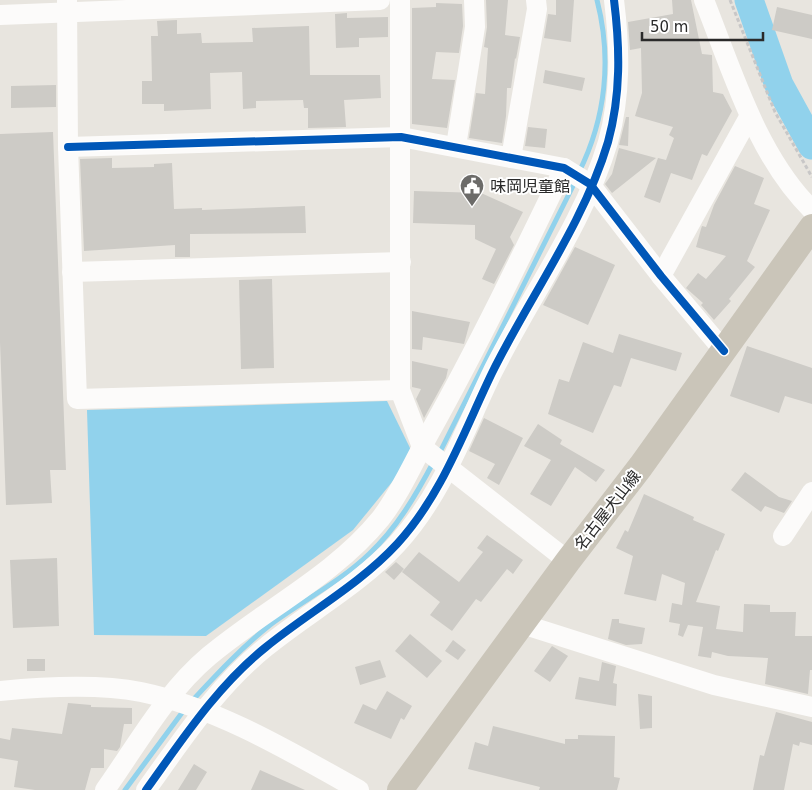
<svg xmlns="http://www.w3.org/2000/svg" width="812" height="790" viewBox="0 0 812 790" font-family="'DejaVu Sans','Noto Sans JP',sans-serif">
<rect width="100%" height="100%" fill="#e8e5df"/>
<path fill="#91d2ec" d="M387 401 411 450 397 476 353 530 206 636 94 635 87 410Z"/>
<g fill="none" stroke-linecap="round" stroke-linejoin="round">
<g stroke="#91d2ec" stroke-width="5">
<path d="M579 172C606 118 612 58 597 0"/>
<path d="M439 454 576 180"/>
<path d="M191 702C216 675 241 648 270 625 302 601 340 582 369 554 397 528 416 495 434 461"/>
<path d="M125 790 184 710"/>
</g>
<path stroke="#91d2ec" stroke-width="29" d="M749 0 779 85 812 145"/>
</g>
<g fill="#cdcbc6">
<path d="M486 0H508L505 35 520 37 516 59 515 58 511 88H507L506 116 502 143 469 138 476 93 485 94 488 48 484 47 487 27Z"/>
<path d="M556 0H574L571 42 544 38 548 14 556 15Z"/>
<path d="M672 0H691L702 54 712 55 713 92 723 94 732 111 707 156 702 154 692 180 671 173 660 203 644 197 658 158 666 160 674 138 669 135 673 127 635 116 642 93 641 48 630 50 628 22 673 14Z"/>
<path d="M436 3 462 4 463 26 459 53 436 52 432 79 455 80 447 128 412 124V8L436 7Z"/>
<path d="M777 7 812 15V39L772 30Z"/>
<path d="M347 13V18L388 17V37L359 38V47L336 48 335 14Z"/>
<path d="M177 20V34L201 33 202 43 253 42 252 28 309 26 310 75H380L381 98 344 100 346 127 308 128V108H304L303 100 256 101V108L243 109 242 72 210 73 211 109 164 111V104H142V81H152L151 36H158L157 21Z"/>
<path d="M545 70 585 78 582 91 543 83Z"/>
<path d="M56 85V107L11 108V86Z"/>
<path d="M626 117H629L628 146 619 145Z"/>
<path d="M528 127 547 129 545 148 525 146Z"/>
<path d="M53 132 66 470H50L52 503 6 505 0 342V134Z"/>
<path d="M619 148 656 158 612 193 605 184 612 174Z"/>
<path d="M112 158V168L154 167V164L172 163 174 209 202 208V210L305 206 306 233 190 234V257H175V245L84 251 80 159Z"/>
<path d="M735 166 764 178 754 204 770 210 747 261 755 267 729 299 731 301 714 320 701 305 703 303 686 288 698 273 706 279 726 256 696 247 701 229 702 226 706 227 714 205Z"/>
<path d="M414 191 481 193 523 212 510 237 514 245 494 284 482 279 496 249 475 239V225L413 223Z"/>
<path d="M575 247 615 265 588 325 543 305Z"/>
<path d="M272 279 274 368 241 369 239 280Z"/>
<path d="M412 311 470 322 464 344 423 337 422 350 412 349Z"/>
<path d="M619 334 682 353 676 371 631 358 621 387 614 385 593 433 548 414 559 379 569 382 583 342 613 353Z"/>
<path d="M747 346 812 368V404L785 396 779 413 730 396Z"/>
<path d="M412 361 448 369 446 378 424 418 416 399 421 389 412 387Z"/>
<path d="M484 418 523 438 499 485 487 478 495 464 469 451Z"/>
<path d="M538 424 562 440 560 444 605 470 596 482 575 467 551 506 530 494 551 460 524 446Z"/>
<path d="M745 472 779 497 792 501 784 513 765 506 761 512 731 490Z"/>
<path d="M644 494 694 517 693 520 725 534 718 551 716 550 696 602 720 606 716 629 743 632 744 604 770 605V612H796L795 636H812V670H810L808 694 765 684 768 658 728 656 712 652 711 658 698 656 703 627 688 625 683 637 678 635 680 624 669 622 672 603 682 605 685 583 662 574 656 601 624 594 633 556 616 548 625 530 628 532Z"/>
<path d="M487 535 523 560 513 574 507 569 481 602 476 599 452 631 430 615 440 602 402 572 419 552 459 582 483 552 477 548Z"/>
<path d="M57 558 59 626 13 628 10 560Z"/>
<path d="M396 562 404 569 394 580 385 572Z"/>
<path d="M612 619H619V623L645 628 642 644 626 645 608 639Z"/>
<path d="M410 634 442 661 427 678 395 651Z"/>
<path d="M453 640 466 650 458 660 445 651Z"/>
<path d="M552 646 568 656 550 682 534 671Z"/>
<rect x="27" y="659" width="18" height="12"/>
<path d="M380 660 386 677 360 685 355 667Z"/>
<path d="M602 662 616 666 613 683 617 684 616 706 575 699 579 677 599 681Z"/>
<path d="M387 691 412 706 404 720 401 718 391 739 354 723 363 704 376 710Z"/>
<path d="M638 694 652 696V728L640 729Z"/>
<path d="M68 703 91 705V707L132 708V724H124L120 747 117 751 104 749V768H91L85 790H35L14 787 18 761 0 758V738L10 740 12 728 62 734Z"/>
<path d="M776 712 812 722V745L800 742 799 746 793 744 784 790H753L760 755 764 756Z"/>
<path d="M493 726 565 744V739H578V735L615 736 614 777 620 778 617 790H539L540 787 468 769 475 742 488 746Z"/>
<path d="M194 764 207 772 196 790H178Z"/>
<path d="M260 770 305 790H251Z"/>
</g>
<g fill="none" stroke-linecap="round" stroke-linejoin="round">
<path stroke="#c8c7c7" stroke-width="3" stroke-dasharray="4 2.5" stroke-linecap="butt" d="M730 0 775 112 812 177"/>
<g stroke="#fcfbfa" stroke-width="20">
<path d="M67 0 68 147 77 399 400 390"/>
<path d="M400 0V390L422 447 568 561"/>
<path d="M704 0C732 70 757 156 812 210"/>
<path d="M0 15 380 0"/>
<path d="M456 146 475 27 474 0"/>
<path d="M68 147 401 137 564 168 590 184 661 276 724 351"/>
<path d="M511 158 537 9 536 0"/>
<path d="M72 272 401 262"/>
<path d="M661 276 749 117"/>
<path d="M783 536 812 492"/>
<path d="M522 624 714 685 812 707"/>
<path d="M0 691C41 687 100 684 141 692 218 708 291 752 359 790"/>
<path d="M105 790C137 745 166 692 209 656 265 609 334 576 381 518 401 492 414 461 430 432 478 346 521 257 564 168"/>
<path d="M146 790C182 740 217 686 266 647 309 612 359 585 397 544 442 495 464 431 492 373 529 298 584 223 608 142 621 95 620 48 614 0"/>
</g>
<path stroke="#cac5b9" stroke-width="26" d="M400 790 568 561 641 466 812 227"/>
<defs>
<g id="cycleway">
<path d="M68 147 401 137 564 168 590 184 661 276 724 351"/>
<path d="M146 790C182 740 217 686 266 647 309 612 359 585 397 544 442 495 464 431 492 373 529 298 584 223 608 142 621 95 620 48 614 0"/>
</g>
</defs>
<use href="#cycleway" stroke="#fff" stroke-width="11"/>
<use href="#cycleway" stroke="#0057b8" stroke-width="8"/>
</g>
<defs>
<symbol id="civic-pin" viewBox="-11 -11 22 30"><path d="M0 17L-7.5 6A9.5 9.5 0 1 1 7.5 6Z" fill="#6c6b69" stroke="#fff"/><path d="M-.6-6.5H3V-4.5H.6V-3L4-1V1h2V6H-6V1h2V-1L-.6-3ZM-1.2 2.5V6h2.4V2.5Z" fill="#fff"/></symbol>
</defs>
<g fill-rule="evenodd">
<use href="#civic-pin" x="458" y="172" width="28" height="38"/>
</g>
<g text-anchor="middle" stroke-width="4" stroke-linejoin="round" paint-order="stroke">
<g font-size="16" fill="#2a2a2a" stroke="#fff" text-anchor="start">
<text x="490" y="192">味岡児童館</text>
</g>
<g font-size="16" fill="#2a2a2a" stroke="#fff">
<text transform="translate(607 510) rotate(-52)" y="6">名古屋犬山線</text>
</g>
</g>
<path d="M642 32v8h121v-8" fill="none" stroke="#2a2a2a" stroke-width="2.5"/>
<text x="650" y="32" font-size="15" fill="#2a2a2a" stroke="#ffffff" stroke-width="4" paint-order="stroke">50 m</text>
</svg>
